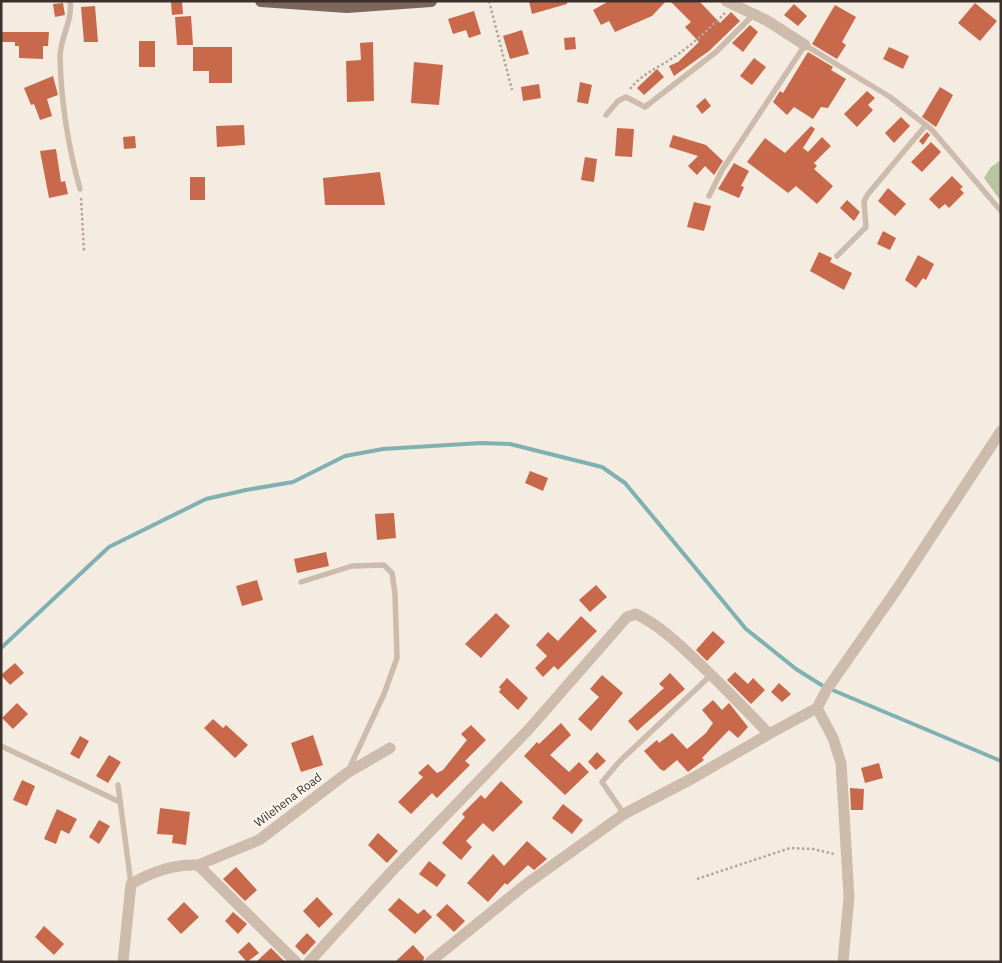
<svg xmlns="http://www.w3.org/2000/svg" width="1002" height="963" viewBox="0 0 1002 963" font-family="'IBM Plex Sans',sans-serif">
<rect width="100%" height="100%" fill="#f4ebe1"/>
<path fill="#b8c4a0" d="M1001 160V201L984 178 991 167Z"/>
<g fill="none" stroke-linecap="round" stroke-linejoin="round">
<path stroke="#7fb0b2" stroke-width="4" d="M1 648 109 547 206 499 246 490 293 482 345 456 383 449 481 443 510 444 602 467 625 483 746 629 796 669 823 686 1001 761"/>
</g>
<g fill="#c8694b">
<path d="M182 1 183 14 172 15 171 2Z"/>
<path d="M529 1H567V4L532 14Z"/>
<path d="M609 1H666L652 16 615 32 609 21 601 25 593 10Z"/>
<path d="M670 1H699L720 23 731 12 740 21 709 51 674 76 669 66 678 62 699 42 685 27 691 22Z"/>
<path d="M63 3 65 15 55 17 53 4Z"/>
<path d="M975 3 997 21 980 41 958 23Z"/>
<path d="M794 4 807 16 798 26 784 15Z"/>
<path d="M835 5 856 17 842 42 846 45 837 59 812 44Z"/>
<path d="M95 6 98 42H84L81 7Z"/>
<path d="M474 11 481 34 469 38 466 30 453 34 448 19Z"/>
<path d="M191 16 193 45H177L175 17Z"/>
<path d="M750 25 758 32 743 52 732 43Z"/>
<path d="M522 30 529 54 510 59 503 36Z"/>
<path d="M1 32H49L48 46H43V59L19 58V46H15V42H1Z"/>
<path d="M575 37 576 49 565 50 564 38Z"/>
<rect x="139" y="41" width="16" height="26"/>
<path d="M373 42 374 101 347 102 346 61 361 60 360 43Z"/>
<path d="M193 47H232V83H209V71H193Z"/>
<path d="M889 47 909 56 903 69 883 59Z"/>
<path d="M808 52 833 67 831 70 846 79 828 108 821 107 813 119 794 107 787 115 773 102 780 91 783 93Z"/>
<path d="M754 58 766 67 752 85 740 76Z"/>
<path d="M414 62 443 65 439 105 411 103Z"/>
<path d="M657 69 664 77 644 95 637 88Z"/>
<path d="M53 76 58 95 47 99 52 116 40 120 34 104 31 105 24 88Z"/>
<path d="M580 82 592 85 588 104 577 102Z"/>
<path d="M539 84 541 98 523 101 521 87Z"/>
<path d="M940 87 953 95 936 127 922 117Z"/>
<path d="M867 91 875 98 868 105 873 110 857 127 844 114Z"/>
<path d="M705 98 711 106 702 114 696 106Z"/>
<path d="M901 117 910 126 894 143 885 133Z"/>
<path d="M244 125 245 145 217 147 216 126Z"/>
<path d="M811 126 815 129 803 148 808 152 822 137 831 146 814 163 817 166 814 169 833 186 817 204 796 186 788 193 747 162 765 138 785 153Z"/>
<path d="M617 128 634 129 632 157 615 156Z"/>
<path d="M927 132 930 135 923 145 919 141Z"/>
<path d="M673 135 706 145 723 161 714 175 705 166 697 175 688 166 698 156 669 147Z"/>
<path d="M135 136 136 148 124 149 123 137Z"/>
<path d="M931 142 941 152 922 172 911 162Z"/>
<path d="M56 149 61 182 65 181 68 194 49 198 40 151Z"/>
<path d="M585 157 597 159 594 182 581 180Z"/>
<path d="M734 163 749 171 741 186 744 187 739 198 718 189Z"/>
<path d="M380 172 385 205H325L323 178Z"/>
<path d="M952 176 963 187 960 189 964 193 949 208 945 204 939 209 929 199Z"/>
<rect x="190" y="177" width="15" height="23"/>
<path d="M888 188 906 204 895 216 878 201Z"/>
<path d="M847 200 860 212 854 221 840 208Z"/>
<path d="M694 202 711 206 704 231 687 227Z"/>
<path d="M883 231 896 238 890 250 877 244Z"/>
<path d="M819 252 832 258 830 262 852 273 844 290 810 271Z"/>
<path d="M918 255 934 264 926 280 923 278 916 288 905 280Z"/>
<path d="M530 471 548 478 543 491 525 483Z"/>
<path d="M394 513 396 538 377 540 375 514Z"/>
<path d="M326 552 329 566 297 573 294 559Z"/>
<path d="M257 580 263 600 242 606 236 586Z"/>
<path d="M596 585 607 597 590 612 579 600Z"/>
<path d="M496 613 510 626 481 658 465 644Z"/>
<path d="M581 616 597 631 558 670 554 666 543 677 535 668 547 656 536 645 548 632 558 641Z"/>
<path d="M713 631 725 642 707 661 696 650Z"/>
<path d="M15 663 24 673 10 685 1 675Z"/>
<path d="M735 672 748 684 753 678 765 690 751 704 727 680Z"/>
<path d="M670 673 685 689 637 731 628 721 664 688 659 684Z"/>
<path d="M602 675 623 693 591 731 578 719 599 697 590 689Z"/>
<path d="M507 678 528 698 518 710 499 692 501 689 499 687Z"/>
<path d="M779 683 791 694 782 702 771 692Z"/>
<path d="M713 700 722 710 729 703 748 727 738 738 729 730 702 758 704 760 688 772 677 760 664 771 660 769 644 751 657 740 659 743 672 733 687 749 706 733 713 723 702 710Z"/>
<path d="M17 703 28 714 13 729 2 718Z"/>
<path d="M213 719 223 728 226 725 248 745 235 758 204 728Z"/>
<path d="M561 723 571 735 550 755 569 772 579 762 589 772 565 795 524 756 537 742 539 744Z"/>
<path d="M471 725 486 740 465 761 470 765 437 798 432 793 411 814 398 802 423 777 418 773 428 764 437 773 443 770 467 740 461 734Z"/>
<path d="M313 735 323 765 301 772 291 743Z"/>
<path d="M80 736 89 741 79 759 70 754Z"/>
<path d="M597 752 606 761 596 770 588 762Z"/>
<path d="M109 755 121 762 108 783 96 776Z"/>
<path d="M879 763 883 778 865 783 861 768Z"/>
<path d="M22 780 35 786 27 806 13 800Z"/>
<path d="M501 781 523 802 493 832 483 823 466 841 472 847 461 860 442 843 465 817 462 814 481 795 485 799Z"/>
<path d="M850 788 864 789 863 810H851Z"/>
<path d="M563 804 583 820 572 834 552 818Z"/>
<path d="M160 808 190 812 186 845 172 843 173 835 157 834Z"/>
<path d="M57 809 77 819 69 834 61 830 56 844 44 839Z"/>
<path d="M99 820 110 826 99 844 89 837Z"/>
<path d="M378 833 398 851 387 863 368 845Z"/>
<path d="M527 841 547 859 534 870 528 865 507 885 505 883 488 902 467 883 493 854 504 866Z"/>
<path d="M429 861 446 875 437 887 419 874Z"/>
<path d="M236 867 257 890 245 901 223 879Z"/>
<path d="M317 897 333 914 319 928 303 911Z"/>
<path d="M399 898 418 914 424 909 432 917 415 934 388 910Z"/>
<path d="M184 902 199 917 181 934 167 919Z"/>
<path d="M447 904 465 921 454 932 436 915Z"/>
<path d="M233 912 247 924 238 934 225 921Z"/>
<path d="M44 926 64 944 54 955 35 937Z"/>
<path d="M307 933 316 942 304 955 295 946Z"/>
<path d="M249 942 259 953 247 962 238 952Z"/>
<path d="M413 945 424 957 423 962H395Z"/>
<path d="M271 948 285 962H256Z"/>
</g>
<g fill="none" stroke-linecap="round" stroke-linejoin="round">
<g stroke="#b9a596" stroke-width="2.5" stroke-dasharray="2.5 2.5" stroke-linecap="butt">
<path d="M489 1 512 90"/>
<path d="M630 89C643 73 658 68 674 57 692 45 709 29 725 13"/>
<path d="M81 198 84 251"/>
<path d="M697 879 790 848 813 849 834 854"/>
</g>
<g stroke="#cdbbac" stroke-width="5.5">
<path d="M70 1C73 21 60 37 60 57 61 102 68 146 80 189"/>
<path d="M606 115 618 101 626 97 645 107 716 52 754 14"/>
<path d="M709 196 722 170 805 45 890 97 932 130 1001 211"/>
<path d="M837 256 866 227 864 201 868 194 926 125"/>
<path d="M301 582 352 566 384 565 392 573 395 593 397 658 384 694 349 769"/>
<path d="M1 746 120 802"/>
<path d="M118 785 131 884"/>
<path d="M624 814 602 782 619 762 711 675"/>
</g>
<g stroke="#cdbbac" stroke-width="11">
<path d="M726 1 766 20 805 45"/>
<path d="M817 708 833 738 841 763 849 897 843 962"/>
<path d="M198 865 259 840 347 773 390 748"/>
<path d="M123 962 131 884C151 872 175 864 198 865L296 962"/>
<path d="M309 962 392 871 529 729 627 617 636 614C663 627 684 649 705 669 727 690 748 712 769 734L817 708 827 689 897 589 1001 431"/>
<path d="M430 962 525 885 624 814 693 778 769 734"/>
</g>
<path stroke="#7d675c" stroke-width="12" d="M261 1 347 7 431 1"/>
</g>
<g text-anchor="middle" stroke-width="5" stroke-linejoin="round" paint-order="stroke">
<g font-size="12" fill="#3b302b" stroke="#fbf5ee">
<text transform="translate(288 800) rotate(-37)" y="4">Wilehena Road</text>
</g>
</g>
<rect width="1002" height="963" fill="none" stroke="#3b302b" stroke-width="5"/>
</svg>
